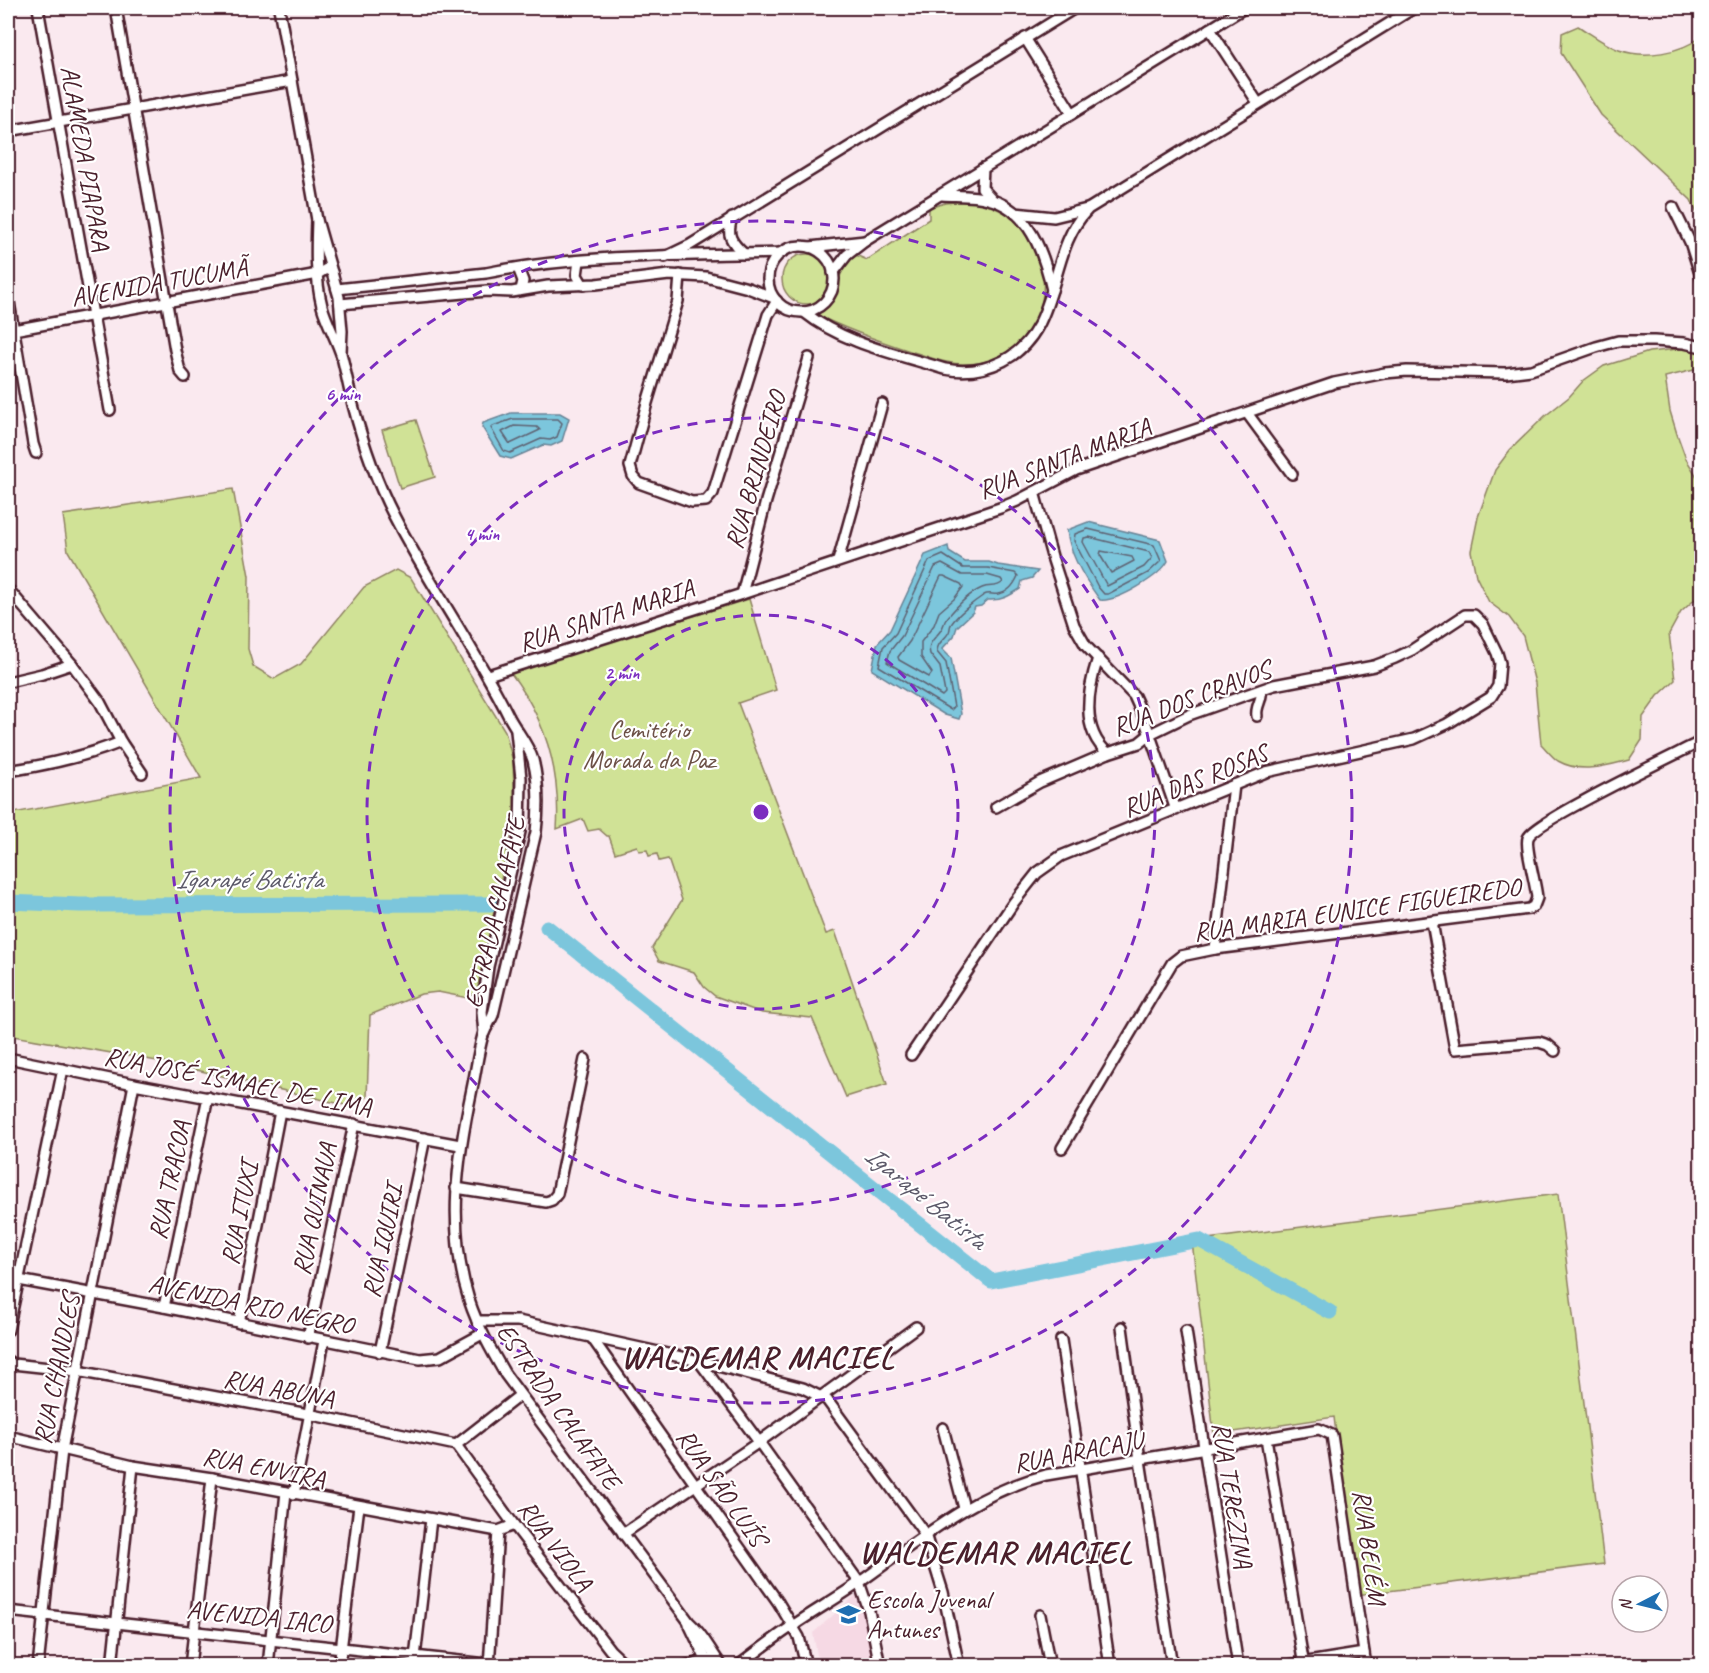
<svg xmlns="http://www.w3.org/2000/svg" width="1709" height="1673" viewBox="0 0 1709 1673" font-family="Caveat,sans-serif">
<rect width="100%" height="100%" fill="#fae9ef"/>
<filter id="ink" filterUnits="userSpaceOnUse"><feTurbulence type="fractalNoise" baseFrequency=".0167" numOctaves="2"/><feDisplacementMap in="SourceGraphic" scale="12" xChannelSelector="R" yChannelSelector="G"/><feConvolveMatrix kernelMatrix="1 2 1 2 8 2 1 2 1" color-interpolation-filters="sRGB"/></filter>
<g filter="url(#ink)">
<path fill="#f6d9e4" d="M857 1594 860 1596 877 1665H819L813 1633Z"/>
<g fill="#d0e296" stroke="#8d8060" stroke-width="1.5">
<path d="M1578 26C1591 34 1605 45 1619 50 1645 59 1680 53 1701 37V223L1691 200 1601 115 1561 53 1562 33Z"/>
<path d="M965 201C1071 209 1068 362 966 364 948 365 931 357 913 352 879 341 847 330 815 314 839 300 834 271 856 255L867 260 929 219V208L945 203Z"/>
<circle cx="807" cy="279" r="25"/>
<path d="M1697 347 1701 352V365L1694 370 1665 377 1670 411 1677 434 1686 459 1701 483V594L1681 612 1669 634 1675 680 1658 696 1643 717 1642 740 1629 760C1606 766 1581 774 1558 761 1552 757 1546 749 1541 744L1535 683 1523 636 1509 617 1489 602 1476 576 1471 551 1478 517 1495 470 1510 450 1545 416 1569 397 1583 381 1604 366 1649 352Z"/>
<path d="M416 420 435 477 400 488 382 430Z"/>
<path d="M233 489 249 576 248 649 253 666 274 679 301 664 364 587 396 570 411 578 505 731 513 761 515 814 477 991 468 998 438 992 421 994 370 1015 367 1097 349 1106 163 1062 8 1035V814L201 778 68 551 63 515Z"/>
<path d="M749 599 776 690 738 703 826 934 835 931 887 1084 846 1097 812 1018 762 1013 715 996 704 987 694 972 659 961 652 948 682 900 668 859 659 861 657 854 649 856 647 850 639 851 637 846 615 853 609 836H607L599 829 588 831 583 819 557 829C561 771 545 718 510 672Z"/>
<path d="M1558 1194 1604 1564 1356 1595 1334 1417 1214 1435 1192 1241Z"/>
</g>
<g fill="#7cc6dc" stroke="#688395" stroke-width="1.5">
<path d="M511 413H560L569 418 562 441 551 446 543 445 511 459 500 456 482 427 483 423Z"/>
<path d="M1088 522 1160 540 1168 561C1160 576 1118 602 1100 600 1086 581 1069 553 1067 530Z"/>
<path d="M948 546 949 552 965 562H989L998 565 1038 571 1032 578 1022 581 1020 589C1009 596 1001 601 988 600L981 606 975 607 973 612 957 627 954 636 942 649 951 658 961 714 959 719 945 715 872 670 877 644 890 630 925 555Z"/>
</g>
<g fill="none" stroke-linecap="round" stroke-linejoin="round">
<g stroke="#5e6272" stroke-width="1.5">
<path d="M513 419H558L562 423 557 437 550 440 541 439 510 453 504 451 491 428 493 426Z"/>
<path d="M514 426 537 427 540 430 510 444 502 432Z"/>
<path d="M1088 529 1154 545 1161 561 1148 573 1108 594H1104L1098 587 1074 541 1075 534Z"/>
<path d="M1089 537 1149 552 1152 558 1144 567 1107 586 1083 542 1084 538Z"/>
<path d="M1101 551 1132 557 1134 561 1111 573 1100 555Z"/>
<path d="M943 555 963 568H988L1015 573 1018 576C1014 585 1008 593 998 594 993 595 989 592 984 595 975 601 958 614 952 623 949 627 951 627 949 632 945 640 937 642 937 652L946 663 954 707 951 710 879 666 883 647 896 633 929 561Z"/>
<path d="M942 564 962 575H987L1001 579 1003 582C996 589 990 584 982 588 970 593 956 607 947 618 944 621 944 626 941 630 935 639 927 642 930 654L940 667 945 693 942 696 887 662 890 651 902 636 935 567Z"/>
<path d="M941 576H944L961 584 963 587 954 599 939 612 934 625 921 642V657L932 673 929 677 899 660 898 657 910 641Z"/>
</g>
<g stroke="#7cc6dc" stroke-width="15">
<path d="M8 902 80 905 491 904"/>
<path d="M547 927 991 1281 1199 1240 1330 1312"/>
</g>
<defs>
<g id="minor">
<path d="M38 8 110 410"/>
<path d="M116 8 175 350 180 371 185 377"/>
<path d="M279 8 317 220 339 297 342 331 341 352"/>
<path d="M1210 29 1258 103"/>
<path d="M1025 38 1072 113"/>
<path d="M8 131 292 81"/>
<path d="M983 168 982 188 992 199"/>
<path d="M942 195C957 196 974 195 988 199 1029 208 1044 254 1052 290"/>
<path d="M1673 207 1690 242 1702 280"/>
<path d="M1015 213 1054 217 1087 209"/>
<path d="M732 218C726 235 731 242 744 254"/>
<path d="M317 220C316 248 315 279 322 306 327 324 337 340 342 357 346 373 349 389 353 405 363 443 376 481 394 516 429 584 475 648 509 717 517 732 528 744 533 760 539 784 539 808 536 832L493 1015C490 1022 486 1028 483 1035 478 1052 476 1071 472 1089 457 1159 447 1230 469 1300 478 1327 491 1350 505 1374L689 1622C704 1635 710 1651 722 1666"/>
<circle cx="801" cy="279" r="33"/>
<path d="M810 247 865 241"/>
<path d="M665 257 690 245 1075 8"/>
<path d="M579 261 577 275 583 285"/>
<path d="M518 268 523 281 521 290"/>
<path d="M833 273 847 255 865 241 1244 8"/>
<path d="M680 275 678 301 647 403 630 466 633 476 639 483 692 502 706 501 713 493 768 315 777 301"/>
<path d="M337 289 486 273C582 254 683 256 781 253"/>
<path d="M8 296 33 444 36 453"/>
<path d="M340 304 487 291 512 292 548 286 596 284 669 275 706 277 748 288 774 298"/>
<path d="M804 312C844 344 897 354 945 369 965 373 985 370 1003 361 1063 330 1046 252 1088 209L1414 8"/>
<path d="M8 331 318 274 326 269 332 272"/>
<path d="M1247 413 1292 474"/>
<path d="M1034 492 1053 560 1074 625 1086 646 1134 696 1144 718 1176 810"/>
<path d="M838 561 882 404"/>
<path d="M8 589 72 664 100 702 121 742 142 773"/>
<path d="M742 594 766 501 809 358"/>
<path d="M1098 658C1088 689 1080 730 1108 753"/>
<path d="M488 675 742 594 1000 508 1017 501 1076 470 1334 383 1385 373 1407 371 1506 373 1531 370 1596 347 1618 341H1654L1684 343 1702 347"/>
<path d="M8 682 42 674 72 664"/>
<path d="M1257 716C1255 706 1263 700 1261 690"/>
<path d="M8 771C47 765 84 757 121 742"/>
<path d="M1432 922 1455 1049 1539 1042 1548 1045 1555 1051"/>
<path d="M1215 949 1234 785"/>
<path d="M484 1033 482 1012 488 967 520 832 521 778 516 731"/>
<path d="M911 1055 1014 902 1037 873 1061 856 1266 772 1414 739 1447 724 1491 697 1498 686 1500 663 1497 653 1483 624 1474 615H1465L1412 650 1395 658 1374 666 1274 685 1189 715 1150 734 1139 743 1108 753 1040 782 996 807"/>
<path d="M8 1058 134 1084 460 1145"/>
<path d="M1062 1148 1172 963 1181 956 1215 949 1529 909 1534 906 1537 898C1536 884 1525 848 1528 838 1533 822 1677 754 1702 741"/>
<path d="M456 1188 546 1202 552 1200 557 1194 585 1059"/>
<path d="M8 1278 164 1307 420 1359 440 1357 482 1334"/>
<path d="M164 1307 208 1097"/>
<path d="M477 1321H518L699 1361 803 1388 827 1400 925 1534 943 1592 959 1666"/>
<path d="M239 1323 280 1111"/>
<path d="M1122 1327 1140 1460 1172 1666"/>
<path d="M8 1330 63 1069"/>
<path d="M1186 1331 1238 1666"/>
<path d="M308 1338 354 1124"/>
<path d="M592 1338 778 1602 799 1637 806 1666"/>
<path d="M1061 1340 1110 1666"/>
<path d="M380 1352 425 1138"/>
<path d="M8 1361 13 1364 77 1371 308 1414 456 1445 520 1395"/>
<path d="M699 1361 759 1442 859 1582 869 1611 880 1666"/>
<path d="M943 1428 964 1508"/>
<path d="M8 1436 133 1466 212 1478 498 1531 514 1525"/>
<path d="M1266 1438 1304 1666"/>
<path d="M456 1445 514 1525 610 1650 627 1666"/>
<path d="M294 1494 324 1341"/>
<path d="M623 1534 759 1442 916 1327"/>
<path d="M8 1611 505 1666"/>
<path d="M1040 1615 1050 1666"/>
<path d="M689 1624 709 1666"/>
<path d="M38 1666 62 1450 134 1084"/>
<path d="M112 1666 133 1466"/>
<path d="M190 1666 212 1478"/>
<path d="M268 1666 286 1492"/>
<path d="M339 1666 359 1506"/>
<path d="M414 1666 431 1519"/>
<path d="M489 1666 498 1531"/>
<path d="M685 1666 712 1659"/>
<path d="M738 1666C757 1652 775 1637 794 1625 816 1610 839 1597 860 1582 921 1539 972 1494 1046 1475L1319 1429 1332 1435 1366 1666"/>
<path d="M1283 1666 1364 1653"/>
</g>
</defs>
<use href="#minor" stroke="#4a1f2b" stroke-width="14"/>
<use href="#minor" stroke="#fff" stroke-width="9"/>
</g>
</g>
<g fill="none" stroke="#7b2cbf" stroke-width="3" stroke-dasharray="10 8">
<circle cx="761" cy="812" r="197"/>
<circle cx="761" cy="812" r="394"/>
<circle cx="761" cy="812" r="591"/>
</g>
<defs>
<symbol id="school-bare" viewBox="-9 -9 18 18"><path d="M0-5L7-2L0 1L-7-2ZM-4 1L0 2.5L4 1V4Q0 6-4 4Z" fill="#1f6fb2" stroke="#fff" stroke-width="2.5" paint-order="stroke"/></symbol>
</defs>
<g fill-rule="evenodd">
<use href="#school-bare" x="832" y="1598" width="33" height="33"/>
</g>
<g text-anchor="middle" stroke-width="4.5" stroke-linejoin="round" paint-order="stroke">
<g font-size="26" fill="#4a1f2b" stroke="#fff">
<text transform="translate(86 158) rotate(80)" y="9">ALAMEDA PIAPARA</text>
<text transform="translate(159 282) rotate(-10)" y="9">AVENIDA TUCUMÃ</text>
<text transform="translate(1064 458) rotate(-21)" y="9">RUA SANTA MARIA</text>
<text transform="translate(755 470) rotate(-74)" y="9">RUA BRINDEIRO</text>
<text transform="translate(606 615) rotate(-18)" y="9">RUA SANTA MARIA</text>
<text transform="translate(1191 698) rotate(-21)" y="9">RUA DOS CRAVOS</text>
<text transform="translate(1195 780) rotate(-22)" y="9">RUA DAS ROSAS</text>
<text transform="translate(1357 909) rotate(-8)" y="9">RUA MARIA EUNICE FIGUEIREDO</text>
<text transform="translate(494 912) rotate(-77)" y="9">ESTRADA CALAFATE</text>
<text transform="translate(238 1081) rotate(11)" y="9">RUA JOSÉ ISMAEL DE LIMA</text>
<text transform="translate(169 1180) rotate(-78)" y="9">RUA TRACOA</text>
<text transform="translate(314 1209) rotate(-78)" y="9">RUA QUINAUA</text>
<text transform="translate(239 1213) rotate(-79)" y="9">RUA ITUXI</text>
<text transform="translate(382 1241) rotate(-78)" y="9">RUA IQUIRI</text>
<text transform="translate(251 1304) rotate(12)" y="9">AVENIDA RIO NEGRO</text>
<text transform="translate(56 1369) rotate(-79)" y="9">RUA CHANDLES</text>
<text transform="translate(279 1388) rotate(11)" y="9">RUA ABUNA</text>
<text transform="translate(559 1406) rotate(55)" y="9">ESTRADA CALAFATE</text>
<text transform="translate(1078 1451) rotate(-11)" y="9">RUA ARACAJU</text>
<text transform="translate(264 1467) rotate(11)" y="9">RUA ENVIRA</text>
<text transform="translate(722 1487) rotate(55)" y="9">RUA SÃO LUÍS</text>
<text transform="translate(1233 1495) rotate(81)" y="9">RUA TEREZINA</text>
<text transform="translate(556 1545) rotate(53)" y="9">RUA VIOLA</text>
<text transform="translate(1370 1547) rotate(82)" y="9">RUA BELÉM</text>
<text transform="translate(259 1616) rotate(6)" y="9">AVENIDA IACO</text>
</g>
<g font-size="26" fill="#6c5046" stroke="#fff">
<text x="649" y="738">Cemitério<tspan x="649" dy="30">Morada da Paz</tspan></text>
</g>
<g font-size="26" fill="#4a1f2b" stroke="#fff" text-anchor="start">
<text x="867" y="1608">Escola Juvenal<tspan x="867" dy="30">Antunes</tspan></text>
</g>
<g font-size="27" font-style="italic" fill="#5c5969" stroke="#fff">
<text x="249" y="888">Igarapé Batista</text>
<text transform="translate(926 1197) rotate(39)" y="9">Igarapé Batista</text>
</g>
<g font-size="32" font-weight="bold" letter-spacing="1.5" fill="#4a1f2b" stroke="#fff">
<text x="758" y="1368">WALDEMAR MACIEL</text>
<text x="996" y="1563">WALDEMAR MACIEL</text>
</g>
</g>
<circle cx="761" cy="812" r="9" fill="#7b2cbf" stroke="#fff" stroke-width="3"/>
<g font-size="18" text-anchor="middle" font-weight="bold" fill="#7b2cbf" stroke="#fff" stroke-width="4.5" stroke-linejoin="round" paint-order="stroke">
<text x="343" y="400">6 min</text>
<text x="482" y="540">4 min</text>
<text x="622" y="679">2 min</text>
</g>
<rect width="1709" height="1673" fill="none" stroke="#fff" stroke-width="30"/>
<rect x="15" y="15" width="1679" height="1643" fill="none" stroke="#4a1f2b" stroke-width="2" filter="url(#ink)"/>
<g transform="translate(1640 1604) rotate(263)"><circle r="28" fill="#ffffff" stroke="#b7a5aa" stroke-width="1.5"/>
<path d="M0-4.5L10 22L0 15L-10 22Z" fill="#1f6fb2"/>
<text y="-9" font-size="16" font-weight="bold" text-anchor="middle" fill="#4a1f2b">N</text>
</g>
</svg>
